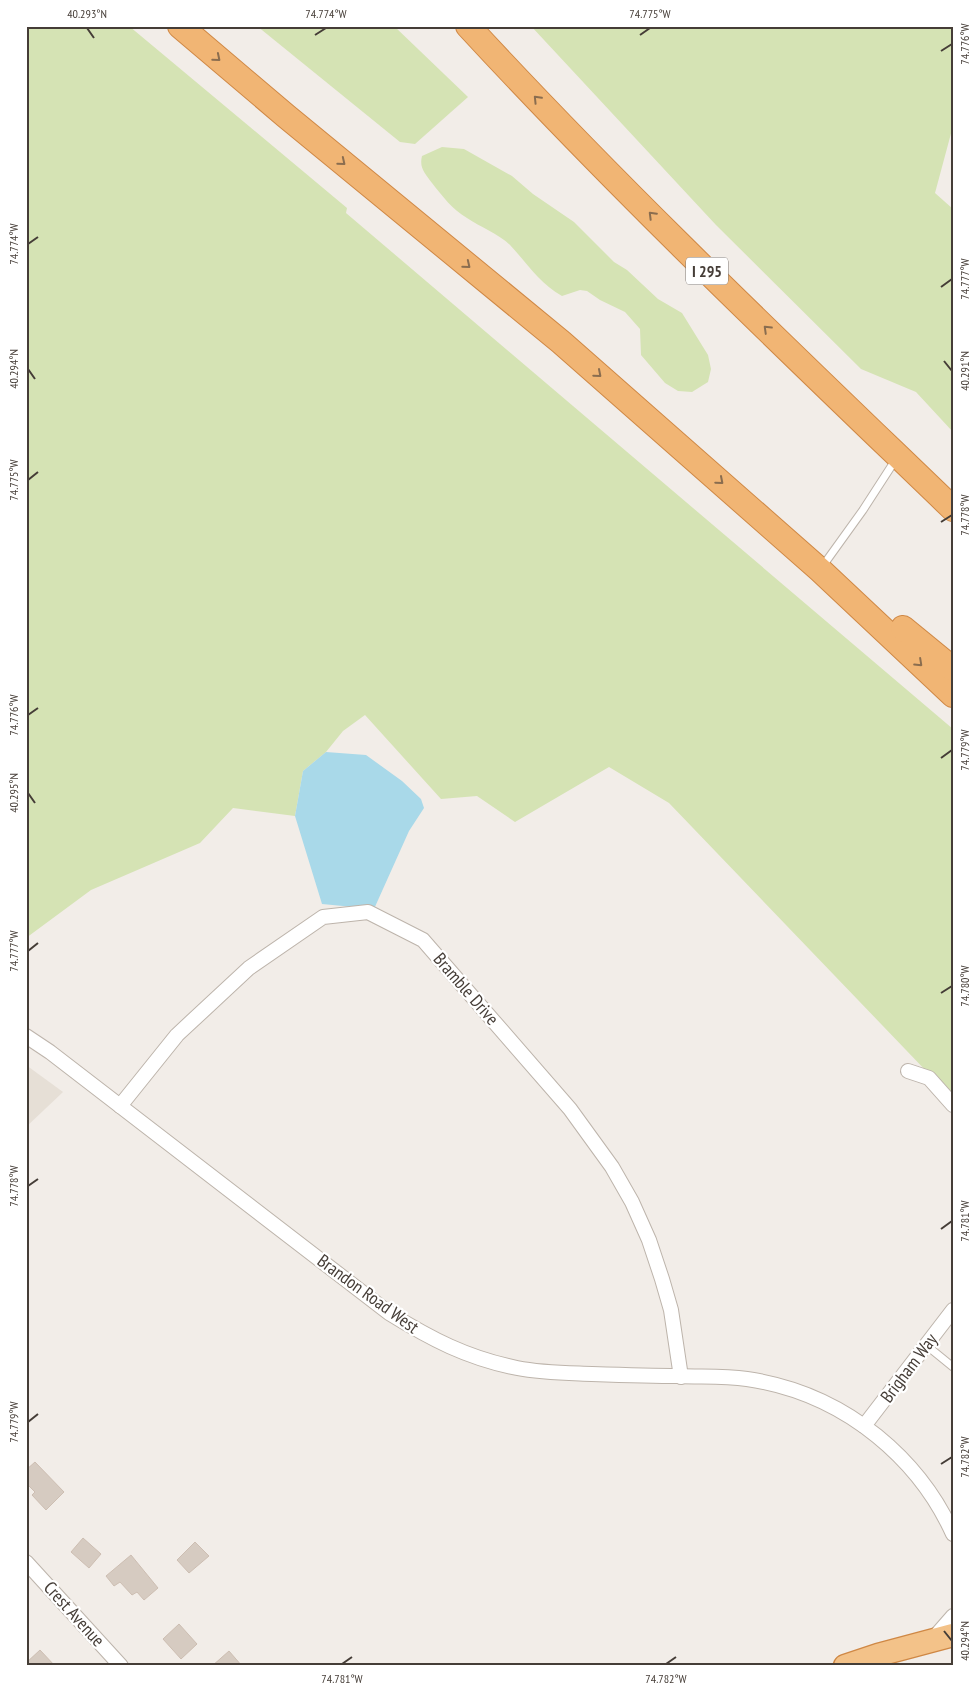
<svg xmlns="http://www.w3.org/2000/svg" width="979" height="1692" viewBox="0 0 979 1692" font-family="'PT Sans Narrow',sans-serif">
<rect width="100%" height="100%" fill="#f2ede8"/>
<path fill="#e6dfd6" d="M26 1065 63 1092 26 1127Z"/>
<g fill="#d5e3b4">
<path d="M26 26H129L347 208 346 213 953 729V1099L669 803 609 767 515 822 477 796 441 799 365 715 343 731 326 752 303 771 295 816 233 808 200 843 91 890 26 938Z"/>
<path d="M257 26H394L468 97 415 144 400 142Z"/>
<path d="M531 26H953V126L935 193 953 209V432L916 392 861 369 716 225Z"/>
<path d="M442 147 464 149 512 176 533 194 574 222 614 262 627 270 658 299 682 313 708 355 711 369 708 382 692 392 678 391 665 383 641 355 640 329 625 312 600 300 587 291 580 290 562 296C539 283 527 263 510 245 499 234 480 227 467 218 452 209 443 197 432 183 425 173 419 168 422 156Z"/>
</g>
<path fill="#a9d9e9" d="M326 752 366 755 402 781 421 799 424 808 409 831 374 909 322 904 295 816 303 771Z"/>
<g fill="#d6cbc1" stroke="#cdbeb2">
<path d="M35 1462 64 1492 46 1510 32 1495 35 1492 26 1483V1470Z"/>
<path d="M83 1538 101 1554 89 1568 71 1552Z"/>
<path d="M195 1542 209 1556 189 1573 177 1560Z"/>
<path d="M131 1555 158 1588 144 1600 137 1592 132 1595 120 1582 114 1586 106 1576Z"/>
<path d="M179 1624 197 1644 181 1659 163 1639Z"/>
<path d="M40 1650 55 1666H26V1663Z"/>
<path d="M229 1651 242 1666H212Z"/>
</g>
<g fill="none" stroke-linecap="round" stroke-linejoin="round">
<defs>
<g id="service">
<path d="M822 567 863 510 896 459"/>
<path d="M926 1345 953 1367"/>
</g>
<g id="minor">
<path d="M26 1036 50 1052 389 1313C431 1339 467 1358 517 1368 542 1373 567 1373 592 1374 621 1375 650 1376 679 1376 702 1377 724 1376 747 1379 795 1386 840 1406 877 1436 909 1462 936 1496 953 1534"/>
<path d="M908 1071 929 1078 953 1105"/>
<path d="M120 1106 177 1035 249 968 323 917 368 912 423 940 570 1109 612 1167 632 1202 649 1240 662 1279 671 1310 681 1377"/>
<path d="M864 1426 953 1310"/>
<path d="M26 1562 121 1666"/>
<path d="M932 1640 953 1616"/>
</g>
<path id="trunk" d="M845 1666 878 1655 953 1635"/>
<g id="motorway">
<path d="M180 26 286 116 561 342 820 570 953 695"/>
<path d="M468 26C623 194 789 351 953 509"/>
<path d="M903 628 953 669"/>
</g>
</defs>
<use href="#service" stroke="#bdb4ab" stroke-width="9"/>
<use href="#minor" stroke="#bdb4ab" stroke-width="16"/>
<use href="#trunk" stroke="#cf8845" stroke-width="25"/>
<use href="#motorway" stroke="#cf8845" stroke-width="26"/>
<use href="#service" stroke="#fff" stroke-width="7"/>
<use href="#minor" stroke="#fff" stroke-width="14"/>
<use href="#trunk" stroke="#f3c289" stroke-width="22"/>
<use href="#motorway" stroke="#f1b574" stroke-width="24"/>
</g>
<defs><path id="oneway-chevron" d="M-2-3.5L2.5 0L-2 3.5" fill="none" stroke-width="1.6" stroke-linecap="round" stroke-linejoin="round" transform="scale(1.25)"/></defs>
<g stroke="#8a6d4f">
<use href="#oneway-chevron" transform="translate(217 58) rotate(40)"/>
<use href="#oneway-chevron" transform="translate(537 99) rotate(-134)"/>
<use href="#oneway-chevron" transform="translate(342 162) rotate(39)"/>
<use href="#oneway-chevron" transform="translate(652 215) rotate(-135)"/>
<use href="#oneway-chevron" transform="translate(467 265) rotate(39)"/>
<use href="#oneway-chevron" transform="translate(767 329) rotate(-136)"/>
<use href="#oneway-chevron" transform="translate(598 374) rotate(41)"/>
<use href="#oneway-chevron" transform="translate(720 481) rotate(41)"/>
<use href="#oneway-chevron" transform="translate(919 663) rotate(43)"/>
</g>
<path fill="none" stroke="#453d37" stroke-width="2" d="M87 28 94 38M315 35 326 28M640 35 650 28M941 51 952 44M28 244 38 237M941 287 952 279M944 361 952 371M28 369 35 379M28 480 38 472M941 522 952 515M28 715 38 708M941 758 952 750M28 793 35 803M28 951 38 943M941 993 952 986M28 1186 38 1179M941 1229 952 1221M28 1422 38 1414M941 1464 952 1457M944 1631 952 1641M342 1664 352 1657M666 1664 676 1657"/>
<g text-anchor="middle" stroke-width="4.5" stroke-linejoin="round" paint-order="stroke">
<rect fill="#fff" stroke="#7d7773" stroke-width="1" x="686" y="257.5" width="42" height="27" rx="4"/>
<g font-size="16" font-weight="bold" fill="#453d37">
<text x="707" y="277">I 295</text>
</g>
<g font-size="18" fill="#453d37" stroke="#fff">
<text transform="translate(466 989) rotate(49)" y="6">Bramble Drive</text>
<text transform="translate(368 1294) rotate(36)" y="6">Brandon Road West</text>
<text transform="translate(909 1368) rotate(-53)" y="6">Brigham Way</text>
<text transform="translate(74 1614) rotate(48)" y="6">Crest Avenue</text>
</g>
</g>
<rect width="979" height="1692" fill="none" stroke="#ffffff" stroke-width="55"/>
<rect x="28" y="28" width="924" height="1636" fill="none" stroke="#453d37" stroke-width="2"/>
<g font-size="12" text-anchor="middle" fill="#453d37">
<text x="87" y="18">40.293°N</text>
<text x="326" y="18">74.774°W</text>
<text x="650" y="18">74.775°W</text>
<text transform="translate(965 44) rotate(-90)" y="4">74.776°W</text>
<text transform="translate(14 244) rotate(-90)" y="4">74.774°W</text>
<text transform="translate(965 279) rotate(-90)" y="4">74.777°W</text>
<text transform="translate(14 369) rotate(-90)" y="4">40.294°N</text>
<text transform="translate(965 371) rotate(-90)" y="4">40.291°N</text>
<text transform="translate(14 480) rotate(-90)" y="4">74.775°W</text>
<text transform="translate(965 515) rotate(-90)" y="4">74.778°W</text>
<text transform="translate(14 715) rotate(-90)" y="4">74.776°W</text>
<text transform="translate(965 750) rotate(-90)" y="4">74.779°W</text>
<text transform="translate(14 793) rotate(-90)" y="4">40.295°N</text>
<text transform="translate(14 951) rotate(-90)" y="4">74.777°W</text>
<text transform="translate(965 986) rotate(-90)" y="4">74.780°W</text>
<text transform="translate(14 1186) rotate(-90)" y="4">74.778°W</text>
<text transform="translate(965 1221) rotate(-90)" y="4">74.781°W</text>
<text transform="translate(14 1422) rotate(-90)" y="4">74.779°W</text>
<text transform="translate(965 1457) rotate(-90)" y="4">74.782°W</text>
<text transform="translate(965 1641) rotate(-90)" y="4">40.294°N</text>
<text x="342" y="1683">74.781°W</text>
<text x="666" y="1683">74.782°W</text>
</g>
</svg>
